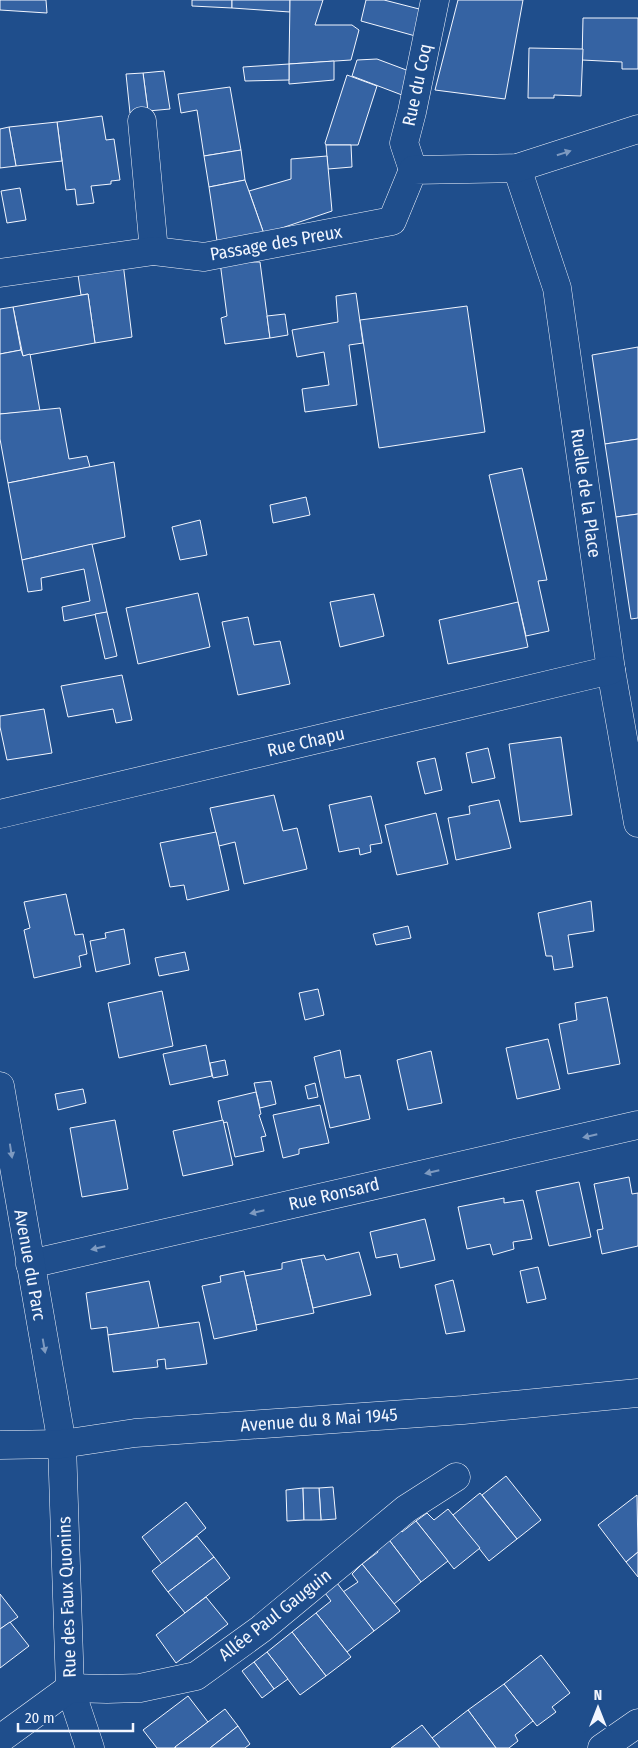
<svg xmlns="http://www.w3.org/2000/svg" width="638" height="1748" viewBox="0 0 638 1748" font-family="'Fira Sans Condensed',sans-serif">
<rect width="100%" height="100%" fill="#1f4e8c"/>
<g fill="#3563a3" stroke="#f2f6ff">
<path d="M0 0H46L47 13 0 10Z"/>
<path d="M192 0H232V8L192 6Z"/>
<path d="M232 0H290V12L232 8Z"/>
<path d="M290 0H323L315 25H352L359 30 351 60 289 64Z"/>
<path d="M366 0H384L427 11 419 37 361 21Z"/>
<path d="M458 0H523L505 99 435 90Z"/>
<path d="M583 18H638V69H622V62L582 60Z"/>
<path d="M529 48 583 49 581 96 554 95V98H528Z"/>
<path d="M377 59 409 71 402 95 352 76 357 60Z"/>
<path d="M334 61V80L289 84V64Z"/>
<path d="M289 64V80L245 81 243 67Z"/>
<path d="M164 71 170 109 148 111 143 73Z"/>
<path d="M143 73 148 111 130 113 126 74Z"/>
<path d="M347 75 377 86 358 145H326L325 143Z"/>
<path d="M230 87 241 150 204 156 197 110 181 113 178 94Z"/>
<path d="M102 116 106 140 114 139 120 180 111 181V184L91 186 94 203 77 205 75 189 66 190 57 122Z"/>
<path d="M57 122 62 161 16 166 9 127Z"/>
<path d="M9 127 16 166 0 168V129Z"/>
<path d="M326 145H351L352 167 328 169Z"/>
<path d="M241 150 245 180 209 187 204 156Z"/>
<path d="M327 156 332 211 264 234 249 191 291 179V159Z"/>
<path d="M245 180 264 234 217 241 209 187Z"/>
<path d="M20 188 26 220 7 223 1 191Z"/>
<path d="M220 262H260L270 338 225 344 221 318 227 316Z"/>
<path d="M123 263 132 337 95 343 88 294 81 295 77 268Z"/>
<path d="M356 293 363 343 349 345 357 405 305 412 302 389 329 385 324 352 297 357 292 330 338 322 336 296Z"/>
<path d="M88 294 95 343 23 356 13 307Z"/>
<path d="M467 306 485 432 379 448 360 320Z"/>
<path d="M13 307 21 350 0 354V309Z"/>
<path d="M285 314 288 335 270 338 267 316Z"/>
<path d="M638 347V439L605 444 592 355Z"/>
<path d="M21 350 23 356 30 354 40 411 0 414V354Z"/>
<path d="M60 408 69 459 87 456 90 467 8 483 0 439V414Z"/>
<path d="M638 439V514L616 517 605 444Z"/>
<path d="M114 462 125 537 22 560 8 483Z"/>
<path d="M522 468 547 580 538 581 549 631 526 636 489 475Z"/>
<path d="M306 497 310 515 273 523 270 505Z"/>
<path d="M638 514V618L631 619 616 517Z"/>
<path d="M200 520 207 555 180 560 172 527Z"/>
<path d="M92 544 107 612 64 621 62 607 90 601 84 569 41 578 42 590 28 592 22 560Z"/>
<path d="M198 593 210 647 138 664 126 608Z"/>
<path d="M374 594 384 636 340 647 330 602Z"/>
<path d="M518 602 528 647 448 664 439 620Z"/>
<path d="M107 612 117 656 105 659 95 614Z"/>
<path d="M248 617 254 645 280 641 290 684 238 695 222 622Z"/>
<path d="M122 675 132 720 116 723 113 709 68 717 61 686Z"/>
<path d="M44 709 52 753 7 760 0 727V716Z"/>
<path d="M561 737 572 815 520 822 509 744Z"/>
<path d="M488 748 495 778 472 783 466 753Z"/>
<path d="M435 758 442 790 425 794 417 762Z"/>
<path d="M274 795 283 831 297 828 307 869 244 884 235 842 219 846 210 808Z"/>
<path d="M371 796 382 843 370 845 371 852 360 855 359 848 339 852 329 805Z"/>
<path d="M499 800 511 848 456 860 448 818 470 814 469 806Z"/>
<path d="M436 813 448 864 397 875 385 825Z"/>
<path d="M216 832 229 890 187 900 184 885 170 887 160 843Z"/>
<path d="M66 894 75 935 83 934 87 954 79 956 81 967 34 978 24 930 30 928 24 902Z"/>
<path d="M591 901 594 931 568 935 573 967 554 970 552 956H546L538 913Z"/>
<path d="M408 926 411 938 376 945 373 934Z"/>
<path d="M124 929 130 964 96 972 90 941 106 938 105 933Z"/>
<path d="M185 952 189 970 159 976 155 958Z"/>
<path d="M318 989 324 1015 305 1020 299 993Z"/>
<path d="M162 991 173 1046 119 1058 108 1003Z"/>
<path d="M607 997 620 1064 568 1074 559 1024 577 1020 575 1003Z"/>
<path d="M548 1039 560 1089 517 1099 506 1048Z"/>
<path d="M206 1045 212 1076 170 1085 163 1054Z"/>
<path d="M340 1050 345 1078 360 1075 370 1119 330 1128 314 1057Z"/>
<path d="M431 1051 442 1103 408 1110 397 1060Z"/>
<path d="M225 1060 228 1075 213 1078 210 1063Z"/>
<path d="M271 1081 276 1104 260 1108 254 1083Z"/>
<path d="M315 1083 318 1097 308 1099 305 1086Z"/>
<path d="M83 1089 86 1103 58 1110 55 1094Z"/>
<path d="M256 1092 261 1114 259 1115 266 1136 261 1137 264 1151 235 1157 227 1122 223 1123 218 1101Z"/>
<path d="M320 1105 329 1143 299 1149V1154L283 1158 273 1115Z"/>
<path d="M115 1120 128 1189 82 1197 70 1128Z"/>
<path d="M223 1120 233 1165 183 1176 173 1131Z"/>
<path d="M629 1177 632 1194 638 1193V1246L602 1254 597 1230 603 1229 594 1184Z"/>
<path d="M579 1182 591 1237 549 1246 536 1191Z"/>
<path d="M504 1198V1203L523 1200 532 1239 513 1242 514 1249 493 1255 490 1244 467 1249 458 1207Z"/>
<path d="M425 1219 435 1260 400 1268 397 1254 376 1258 370 1232Z"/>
<path d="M359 1252 371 1295 313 1308 301 1259 324 1255 326 1260Z"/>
<path d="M301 1259 314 1313 256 1325 245 1276 282 1269V1263Z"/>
<path d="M538 1267 546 1299 527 1303 520 1271Z"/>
<path d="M244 1271 257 1330 214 1339 202 1286 221 1282 220 1276Z"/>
<path d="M453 1280 465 1331 446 1334 435 1285Z"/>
<path d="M149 1281 159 1328 108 1335 107 1327 91 1329 86 1293Z"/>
<path d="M199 1322 207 1364 166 1369 165 1359 157 1360 158 1367 113 1372 108 1335Z"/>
<path d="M506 1476 541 1520 517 1539 482 1495Z"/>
<path d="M333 1487 336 1519 321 1520 319 1488Z"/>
<path d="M303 1488 304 1520 287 1521 286 1490Z"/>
<path d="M303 1488H319L321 1520H304Z"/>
<path d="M480 1493 517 1539 489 1561 453 1515Z"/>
<path d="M637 1495 638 1552 626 1562 598 1525Z"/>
<path d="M186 1502 206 1528 162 1564 142 1537Z"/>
<path d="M448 1509 480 1548 454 1569 416 1521 427 1513 434 1520Z"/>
<path d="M416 1521 448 1561 421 1582 383 1532 395 1523 402 1532Z"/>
<path d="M383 1532 421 1582 394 1604 362 1564 378 1552 371 1541Z"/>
<path d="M197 1536 214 1557 168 1592 152 1571Z"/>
<path d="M638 1552V1577L626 1562Z"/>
<path d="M214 1557 230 1578 185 1613 168 1592Z"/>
<path d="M362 1564 400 1611 374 1631 343 1592 358 1582 352 1574Z"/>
<path d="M337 1583 374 1631 347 1652 316 1613 331 1601 325 1593Z"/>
<path d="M0 1594 18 1617 0 1629Z"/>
<path d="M206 1597 228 1624 176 1663 156 1635Z"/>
<path d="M316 1613 351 1657 326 1676 292 1632Z"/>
<path d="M10 1622 29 1646 0 1668V1629Z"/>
<path d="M292 1632 326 1676 300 1695 267 1652Z"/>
<path d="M267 1652 288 1679 274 1689 254 1662Z"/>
<path d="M541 1655 570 1693 552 1707 556 1712 537 1726 504 1684Z"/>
<path d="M254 1662 274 1689 262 1698 242 1671Z"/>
<path d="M504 1684 533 1721 515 1735 518 1741 509 1748H496L468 1710Z"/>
<path d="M188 1696 208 1722 174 1748H157L143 1730Z"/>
<path d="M225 1709 238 1726 210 1748H176L175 1747Z"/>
<path d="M468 1710 496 1748H440L432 1738Z"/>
<path d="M422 1725 440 1748H391Z"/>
<path d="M238 1726 250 1744 245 1748H210Z"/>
</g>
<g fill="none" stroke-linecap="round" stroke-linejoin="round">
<defs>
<g id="minor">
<path d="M142 121 154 251"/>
<path d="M517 168 557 288 611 670 638 823"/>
<path d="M413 170 404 143 412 112 435 0"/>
<path d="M0 273 154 251 204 257 392 221 413 170 517 168 638 129"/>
<path d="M0 814 611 670"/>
<path d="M30 1264 638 1125"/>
<path d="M62 1444 70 1688 90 1748"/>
<path d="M0 1739 70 1688 107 1689 140 1688 196 1676 261 1629 406 1509 456 1477"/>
<path d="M602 1748 638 1723"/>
</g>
<g id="tertiary">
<path d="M0 1086 62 1444"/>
<path d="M0 1445 62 1444 135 1433 463 1410 638 1393"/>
</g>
</defs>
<use href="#minor" stroke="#f2f6ff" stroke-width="29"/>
<use href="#tertiary" stroke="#f2f6ff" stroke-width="29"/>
<use href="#minor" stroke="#1f4e8c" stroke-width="28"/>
<use href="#tertiary" stroke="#1f4e8c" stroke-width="28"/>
</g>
<defs><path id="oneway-solid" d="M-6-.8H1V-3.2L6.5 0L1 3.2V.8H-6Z" transform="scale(1.25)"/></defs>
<g fill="#7e9ac0">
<use href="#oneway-solid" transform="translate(564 153) rotate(-18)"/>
<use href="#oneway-solid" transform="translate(590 1136) rotate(167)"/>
<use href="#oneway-solid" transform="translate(11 1151) rotate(81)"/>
<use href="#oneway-solid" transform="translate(432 1172) rotate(167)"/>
<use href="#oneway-solid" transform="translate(257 1212) rotate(167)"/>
<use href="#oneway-solid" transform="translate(98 1248) rotate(167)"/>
<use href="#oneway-solid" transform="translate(44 1346) rotate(80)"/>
</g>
<g text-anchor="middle" stroke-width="4" stroke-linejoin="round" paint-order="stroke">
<g font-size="18" fill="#f2f6ff" stroke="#1f4e8c">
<text transform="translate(417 85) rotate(-78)" y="6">Rue du Coq</text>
<text transform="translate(276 243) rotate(-10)" y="6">Passage des Preux</text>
<text transform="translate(586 493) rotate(82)" y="6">Ruelle de la Place</text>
<text transform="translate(306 742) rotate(-13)" y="6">Rue Chapu</text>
<text transform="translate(334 1194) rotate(-13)" y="6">Rue Ronsard</text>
<text transform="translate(30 1265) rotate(80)" y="6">Avenue du Parc</text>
<text transform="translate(319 1420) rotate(-4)" y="6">Avenue du 8 Mai 1945</text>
<text transform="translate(67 1597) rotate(-92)" y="6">Rue des Faux Quonins</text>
<text transform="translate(275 1615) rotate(-38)" y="6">Allée Paul Gauguin</text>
</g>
</g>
<g transform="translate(598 1708)" stroke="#1f4e8c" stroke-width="4" paint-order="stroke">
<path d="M0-4L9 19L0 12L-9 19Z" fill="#f2f6ff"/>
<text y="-8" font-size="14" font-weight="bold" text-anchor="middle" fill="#f2f6ff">N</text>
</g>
<path d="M18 1723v8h115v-8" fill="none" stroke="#f2f6ff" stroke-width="2.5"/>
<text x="25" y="1723" font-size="15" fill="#f2f6ff" stroke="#1f4e8c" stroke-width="4" paint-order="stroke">20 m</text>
</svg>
